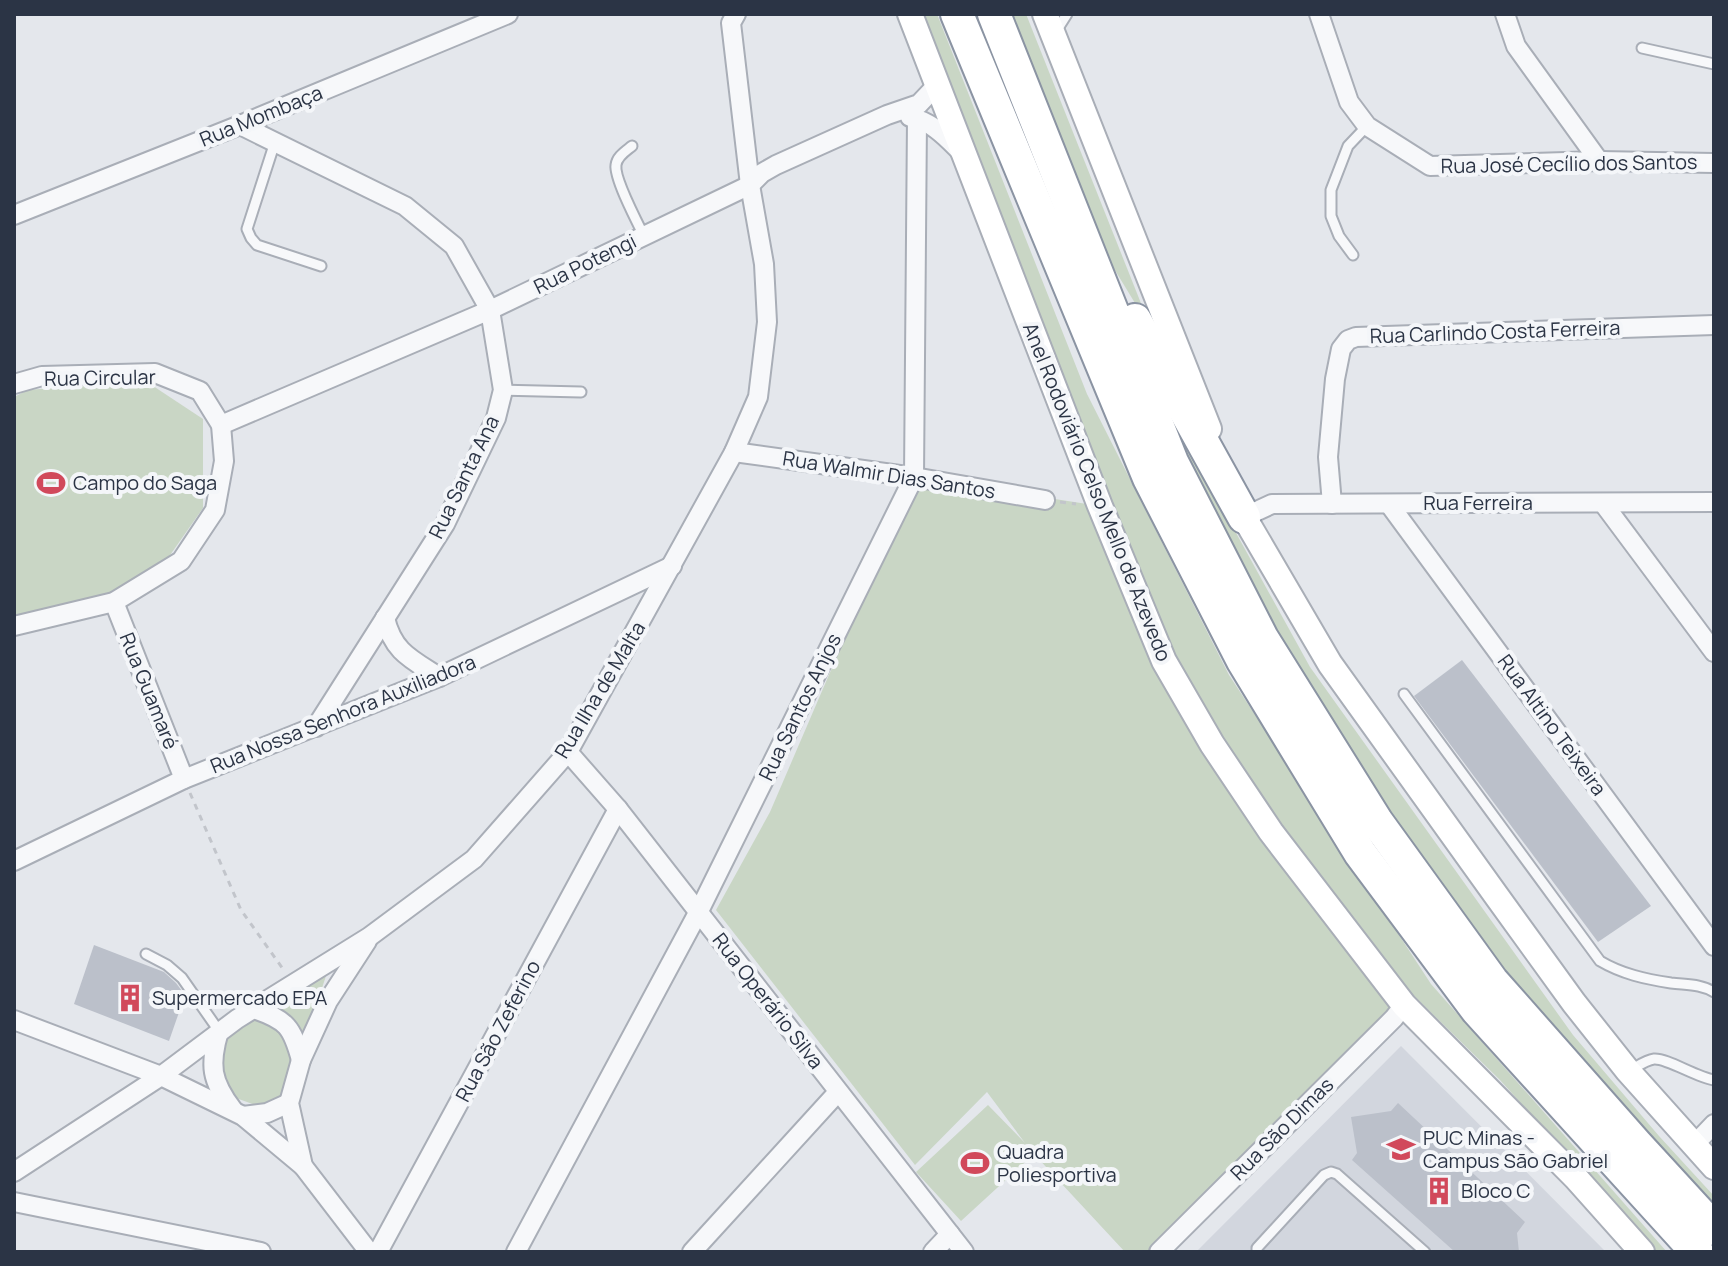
<svg xmlns="http://www.w3.org/2000/svg" width="1728" height="1266" viewBox="0 0 1728 1266" font-family="Manrope,sans-serif">
<rect width="100%" height="100%" fill="#e4e7ec"/>
<path fill="#d2d6de" d="M1401 1046 1606 1252H1196Z"/>
<g fill="#c9d6c5">
<path d="M917 14H937L1087 394 1229 675 1431 984 1667 1252H1655L1500 1080 1407 989 1212 744 1404 1005 1159 1252H1125L1034 1154 961 1221 916 1172 988 1105 1025 1143 987 1092 915 1165 716 910 770 812 914 477 1100 506Z"/>
<path d="M1001 14H1026L1152 331 1085 221Z"/>
<path d="M1150 377 1310 667 1573 1035 1659 1136 1714 1196V1217L1471 936 1359 776 1251 593Z"/>
<path d="M144 380 203 419V508L168 558 110 594 14 618V397L28 390Z"/>
<path d="M326 976 304 1042 267 1008Z"/>
<path d="M256 1014 286 1033 295 1055 293 1076 278 1098 261 1107 236 1098 222 1083 219 1055 232 1030Z"/>
</g>
<g fill="#bbc0ca">
<path d="M1462 660 1651 906 1598 942 1414 696Z"/>
<path d="M94 945 164 972 176 983 185 995 169 1041 74 1004Z"/>
<path d="M1398 1103 1525 1222 1517 1233 1519 1252H1455L1352 1160 1357 1153 1351 1117 1391 1111Z"/>
</g>
<g fill="none" stroke-linecap="round" stroke-linejoin="round">
<defs>
<g id="service">
<path d="M1055 33 1067 14"/>
<path d="M1642 48 1714 64"/>
<path d="M275 142 247 229 251 238 257 245 321 266"/>
<path d="M632 146C626 151 617 156 616 165 614 178 637 222 644 236"/>
<path d="M1353 255 1339 236 1331 216V190L1348 146 1367 126"/>
<path d="M503 390 581 392"/>
<path d="M1404 694 1600 961C1622 974 1645 979 1671 983 1687 985 1701 984 1714 992"/>
<path d="M146 954 167 965 182 978 219 1031"/>
<path d="M1631 1070C1638 1066 1646 1060 1654 1059 1667 1058 1696 1077 1714 1080"/>
<path d="M1257 1252V1248L1324 1175 1331 1172 1337 1174 1425 1252"/>
</g>
<g id="minor">
<path d="M1319 14 1349 102 1367 126 1430 166 1599 161 1714 163"/>
<path d="M1505 14 1516 46 1599 161"/>
<path d="M910 117C931 121 946 137 960 151"/>
<path d="M240 125 405 206 454 246 490 310 503 390 496 418 445 524 316 727"/>
<path d="M14 215 240 125 508 14"/>
<path d="M14 384 42 376 155 373 200 391 221 425 224 461 215 510 181 561 114 602 14 626"/>
<path d="M221 425 490 310 750 185 762 173 776 165 887 115 919 104 937 85"/>
<path d="M734 452 914 477 1045 500"/>
<path d="M1603 503 1714 652"/>
<path d="M1332 504 1328 457 1335 379 1341 349 1348 340 1356 337 1714 325"/>
<path d="M1389 504 1714 946"/>
<path d="M1244 517 1272 504 1714 502"/>
<path d="M114 602 184 779"/>
<path d="M385 618C393 652 411 659 439 677"/>
<path d="M568 752 618 809 964 1252"/>
<path d="M14 861 184 779 439 677 672 566"/>
<path d="M367 941 328 1001 301 1060 289 1103 303 1166 369 1252"/>
<path d="M254 1009C287 1020 292 1027 301 1060"/>
<path d="M14 1020 161 1076 243 1116 303 1166"/>
<path d="M219 1031C209 1065 211 1081 233 1110"/>
<path d="M243 1116 267 1113 289 1103"/>
<path d="M1694 1145 1714 1124"/>
<path d="M14 1172 161 1076 237 1019 369 937 474 859 568 752 734 452 758 397 767 322 764 264 750 185 731 23 736 14"/>
<path d="M14 1202 261 1252"/>
<path d="M378 1252 618 809"/>
<path d="M516 1252 699 911 914 477 917 119"/>
<path d="M692 1252 838 1092"/>
<path d="M933 1252 950 1234"/>
<path d="M1159 1252 1394 1018 1404 1005"/>
</g>
<g id="secondary">
<path d="M910 14 1100 506 1164 661 1212 744 1271 832 1404 1005 1576 1178 1642 1252"/>
<path d="M1045 14 1209 429"/>
<path d="M1239 504 1244 517 1330 664 1498 898 1574 1003 1628 1071 1714 1167"/>
</g>
<g id="motorway">
<path d="M957 14 1149 478 1243 661 1360 853 1477 1010 1697 1252"/>
<path d="M994 14 1172 462 1262 638 1377 822 1492 981 1636 1144 1714 1229"/>
<path d="M1135 320 1244 517"/>
</g>
</defs>
<use href="#service" stroke="#a9aeb7" stroke-width="13"/>
<use href="#minor" stroke="#a9aeb7" stroke-width="22"/>
<use href="#secondary" stroke="#a9aeb7" stroke-width="28"/>
<use href="#motorway" stroke="#8b94a3" stroke-width="36"/>
<g stroke="#c2c5cb" stroke-width="3" stroke-dasharray="6 6" stroke-linecap="butt">
<path d="M1060 502 1076 504"/>
<path d="M190 793 241 910 283 969"/>
</g>
<use href="#service" stroke="#f7f8fa" stroke-width="9"/>
<use href="#minor" stroke="#f7f8fa" stroke-width="18"/>
<use href="#secondary" stroke="#fff" stroke-width="24"/>
<use href="#motorway" stroke="#fff" stroke-width="32"/>
</g>
<defs>
<symbol id="stadium-bare" viewBox="-9 -9 18 18"><path d="M0-5a6.5 5 0 1 0 0 10a6.5 5 0 1 0 0-10ZM-3.5-1.8h7v3.6h-7Z" fill="#d1495b" stroke="#f4f6f9" stroke-width="2.5" paint-order="stroke"/></symbol>
<symbol id="building-bare" viewBox="-9 -9 18 18"><path d="M-4-6H4V6H1V3H-1V6H-4ZM-2.5-4.3h1.7v1.8h-1.7ZM.8-4.3h1.7v1.8H.8ZM-2.5-1h1.7V.8h-1.7ZM.8-1h1.7V.8H.8Z" fill="#d1495b" stroke="#f4f6f9" stroke-width="2.5" paint-order="stroke"/></symbol>
<symbol id="university-bare" viewBox="-9 -9 18 18"><path d="M0-5L7-2L0 1L-7-2ZM-4 1L0 2.5L4 1V4Q0 6-4 4Z" fill="#d1495b" stroke="#f4f6f9" stroke-width="2.5" paint-order="stroke"/></symbol>
</defs>
<g fill-rule="evenodd">
<use href="#stadium-bare" x="31" y="463" width="40" height="40"/>
<use href="#building-bare" x="110" y="978" width="40" height="40"/>
<use href="#university-bare" x="1381" y="1129" width="40" height="40"/>
<use href="#stadium-bare" x="955" y="1143" width="40" height="40"/>
<use href="#building-bare" x="1419" y="1171" width="40" height="40"/>
</g>
<g text-anchor="middle" stroke-width="8" stroke-linejoin="round" paint-order="stroke">
<g font-size="20" fill="#2b3445" stroke="#f4f6f9">
<text transform="translate(261 116) rotate(-22)" y="7">Rua Mombaça</text>
<text transform="translate(1569 164) rotate(-1)" y="7">Rua José Cecílio dos Santos</text>
<text transform="translate(585 264) rotate(-26)" y="7">Rua Potengi</text>
<text transform="translate(1495 332) rotate(-2)" y="7">Rua Carlindo Costa Ferreira</text>
<text transform="translate(100 378) rotate(-1)" y="7">Rua Circular</text>
<text transform="translate(889 475) rotate(9)" y="7">Rua Walmir Dias Santos</text>
<text transform="translate(464 477) rotate(-64)" y="7">Rua Santa Ana</text>
<text transform="translate(1097 492) rotate(68)" y="7">Anel Rodoviário Celso Mello de Azevedo</text>
<text x="1478" y="510">Rua Ferreira</text>
<text transform="translate(600 690) rotate(-59)" y="7">Rua Ilha de Malta</text>
<text transform="translate(149 691) rotate(68)" y="7">Rua Guamaré</text>
<text transform="translate(800 707) rotate(-64)" y="7">Rua Santos Anjos</text>
<text transform="translate(343 714) rotate(-22)" y="7">Rua Nossa Senhora Auxiliadora</text>
<text transform="translate(1552 725) rotate(54)" y="7">Rua Altino Teixeira</text>
<text transform="translate(768 1001) rotate(52)" y="7">Rua Operário Silva</text>
<text transform="translate(498 1031) rotate(-62)" y="7">Rua São Zeferino</text>
<text transform="translate(1282 1129) rotate(-45)" y="7">Rua São Dimas</text>
</g>
<g font-size="20" fill="#2b3445" stroke="#f4f6f9" text-anchor="start">
<text x="73" y="490">Campo do Saga</text>
<text x="152" y="1005">Supermercado EPA</text>
<text x="1423" y="1145">PUC Minas -<tspan x="1423" dy="23">Campus São Gabriel</tspan></text>
<text x="997" y="1159">Quadra<tspan x="997" dy="23">Poliesportiva</tspan></text>
<text x="1461" y="1198">Bloco C</text>
</g>
</g>
<rect width="1728" height="1266" fill="none" stroke="#2b3445" stroke-width="32"/>
</svg>
